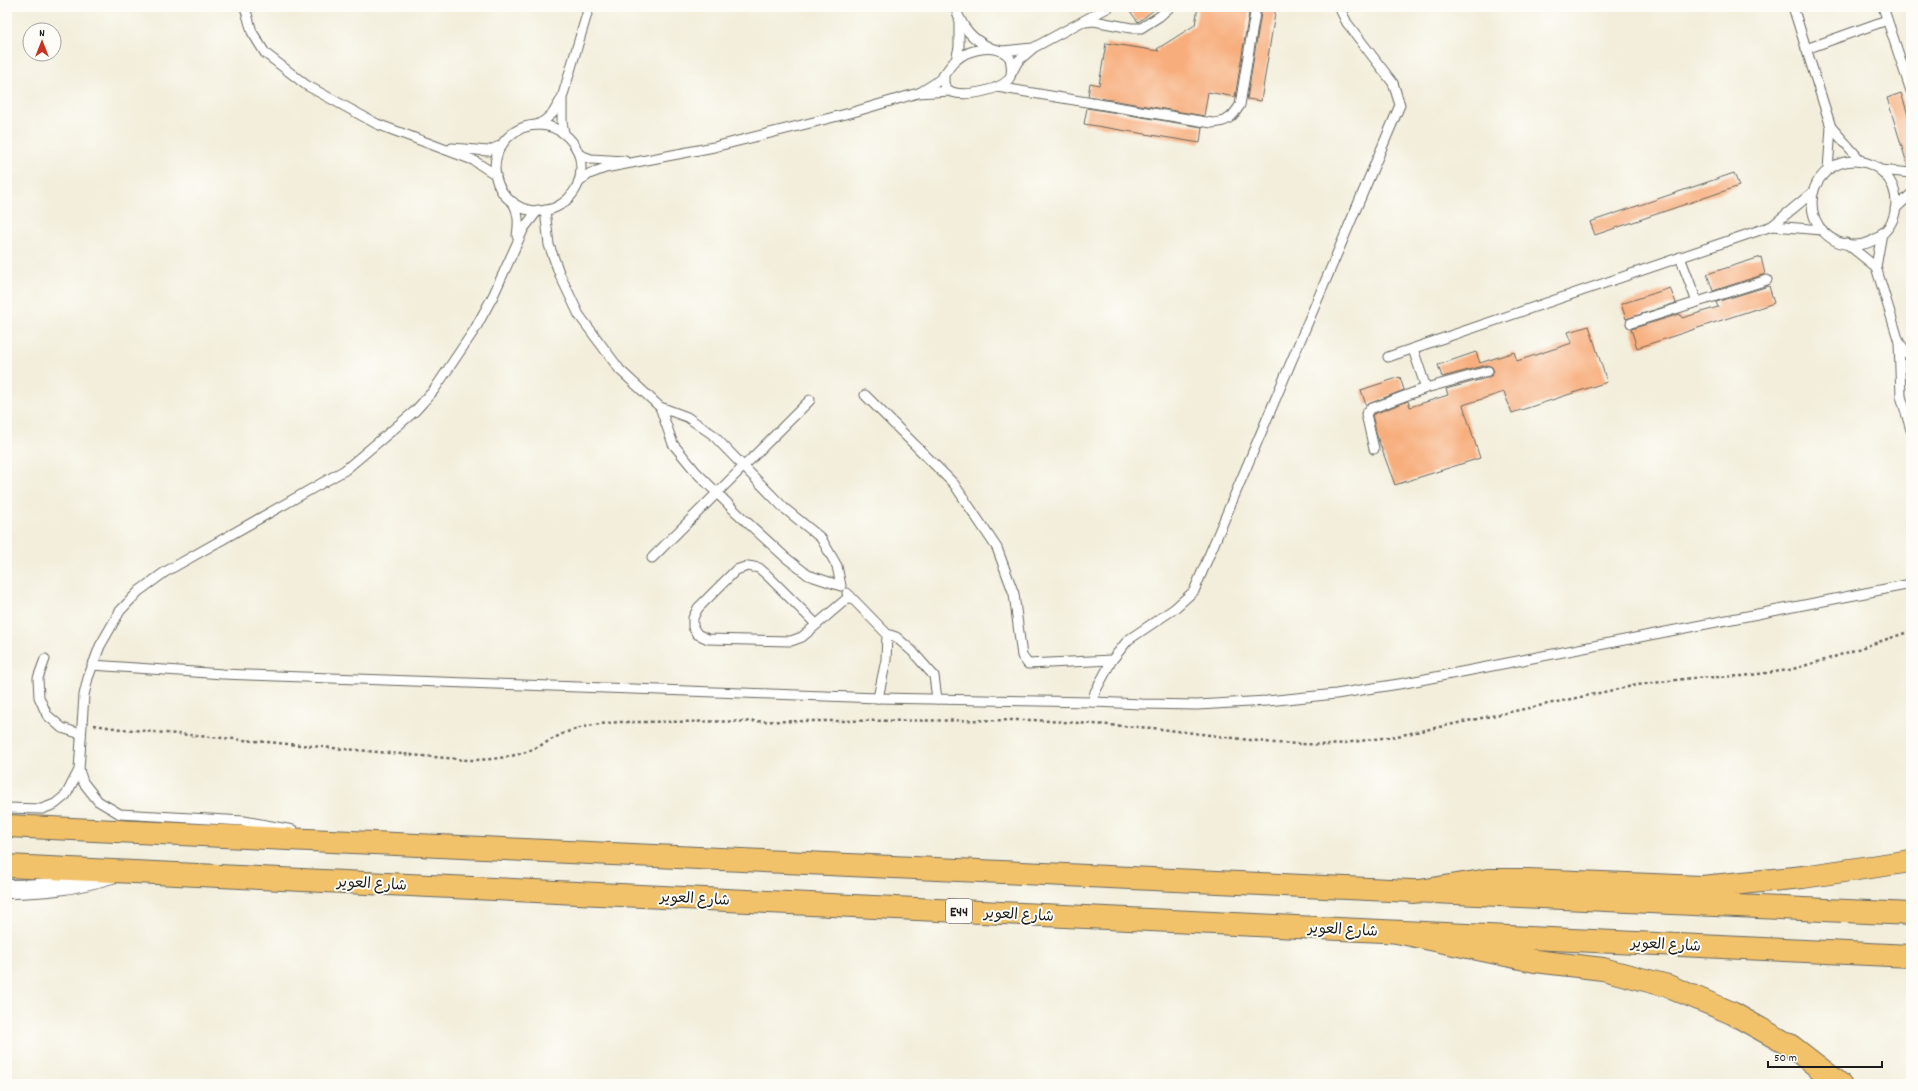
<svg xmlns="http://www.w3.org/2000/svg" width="1918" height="1091" viewBox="0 0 1918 1091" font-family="Dekko,'Playpen Sans Arabic',sans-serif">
<rect width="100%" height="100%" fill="#fdfcf7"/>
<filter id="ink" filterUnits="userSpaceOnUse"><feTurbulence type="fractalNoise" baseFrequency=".025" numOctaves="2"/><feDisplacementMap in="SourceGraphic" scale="8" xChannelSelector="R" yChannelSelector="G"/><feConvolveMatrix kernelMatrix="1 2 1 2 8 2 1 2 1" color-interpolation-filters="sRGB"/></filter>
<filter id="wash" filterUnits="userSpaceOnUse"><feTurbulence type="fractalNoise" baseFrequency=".012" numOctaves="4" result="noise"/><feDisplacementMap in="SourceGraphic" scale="16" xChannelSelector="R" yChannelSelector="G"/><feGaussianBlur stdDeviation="0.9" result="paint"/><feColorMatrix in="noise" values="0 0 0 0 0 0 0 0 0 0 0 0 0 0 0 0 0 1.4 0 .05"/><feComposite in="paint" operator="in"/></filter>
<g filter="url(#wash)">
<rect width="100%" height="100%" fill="#f3eedb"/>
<g id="blocks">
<g fill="#f7ad7b">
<path d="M1127 7H1158L1138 22Z"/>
<path d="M1198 7H1250L1235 97 1208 92 1204 116 1088 96 1090 83 1099 85 1106 43 1159 51 1157 49 1195 25Z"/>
<path d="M1262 7H1276L1261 101 1247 99Z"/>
<path d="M1901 93 1911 124 1910 167H1908L1887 98Z"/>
<path d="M1087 108 1202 127 1200 143 1084 124Z"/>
<path d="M1734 173 1739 186 1595 235 1590 222Z"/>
<path d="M1761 257 1765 274 1713 291 1707 274Z"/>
<path d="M1769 286 1774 303 1637 348 1631 329 1680 314 1682 318 1718 307 1716 302Z"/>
<path d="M1670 288 1676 303 1626 319 1621 304Z"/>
<path d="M1589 326 1607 382 1512 413 1504 392 1463 405 1480 458 1395 485 1378 439 1372 415 1374 414 1408 401 1410 407 1448 395 1446 389 1490 377 1494 372 1492 367 1487 365 1442 377 1438 365 1476 352 1480 363 1514 352 1517 361 1572 343 1568 332Z"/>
<path d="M1400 377 1404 390 1366 405 1361 390Z"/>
</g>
</g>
</g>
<g filter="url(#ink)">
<use href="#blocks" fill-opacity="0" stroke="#67665f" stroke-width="1"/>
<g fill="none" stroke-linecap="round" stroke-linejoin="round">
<defs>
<g id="service">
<path d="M245 7 252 32 265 53 306 85 377 124 473 160 496 175"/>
<path d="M955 7C962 27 971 39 991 48"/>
<path d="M1793 7 1831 127 1828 170"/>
<path d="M1883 7 1911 91"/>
<path d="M1085 22 1094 21 1131 28H1141L1160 16 1170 7"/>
<path d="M1806 49 1887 20"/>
<path d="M1002 51 1033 48 1109 7"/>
<path d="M956 60 959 47V21"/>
<path d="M1012 72 1018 61 1032 49"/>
<path d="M997 87 1212 123C1227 122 1232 118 1240 105L1256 7"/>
<path d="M921 92C928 87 936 84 942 77 947 72 950 65 956 60 969 49 998 42 1010 58 1011 64 1013 71 1010 77 1003 90 966 97 952 92 948 91 946 87 944 84V75"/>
<path d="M562 100V122L564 133"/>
<path d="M537 125 544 121 553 113 562 98 589 7"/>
<circle cx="538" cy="168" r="43"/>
<path d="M1831 127 1862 162"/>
<path d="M452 148 488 151 502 145"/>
<path d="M580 155 591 159 625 161"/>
<circle cx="1854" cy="203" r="42"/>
<path d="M1880 170 1911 173"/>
<path d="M578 183 589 174 605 168 714 147 850 113 918 93 950 91"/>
<path d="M513 202C519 213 519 223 517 236"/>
<path d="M1895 209 1911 194"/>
<path d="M545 210 549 245 560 275 579 315 620 370 660 407 687 417 712 434 784 508 821 538 837 566 841 586 808 575 785 557 737 513 696 472 673 444 660 407"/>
<path d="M1772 226 1822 230"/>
<path d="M1882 233 1876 267 1899 342 1901 396 1911 430"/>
<path d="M1846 243 1876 267"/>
<path d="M1680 257 1697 302"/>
<path d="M1631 323 1767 280"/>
<path d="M1899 342 1911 358"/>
<path d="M1413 349 1426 388"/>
<path d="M1388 357 1772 226 1813 192"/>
<path d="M865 395 954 484 997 548 1014 594 1022 656 1028 664 1112 660"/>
<path d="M1374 449 1366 414 1370 409 1426 388 1488 371"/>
<path d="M652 558 810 400"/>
<path d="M847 593 887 634 896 637 912 651 934 676 937 699"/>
<path d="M816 624 767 575 759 568 748 566 736 570 698 608 693 618V627L697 634 708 639 791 641 802 637 850 596"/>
<path d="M45 659 38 678 39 697 47 715 62 728 81 734"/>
<path d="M92 665 223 674 878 698 1093 702 1142 704 1197 705 1267 701 1336 694 1405 683 1911 584"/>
<path d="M878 698 886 660 887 634"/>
<path d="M1093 702 1095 692 1112 660 1128 640 1174 609 1194 591 1400 105 1393 83 1347 23 1339 7"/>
<path d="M79 770 83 782 98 801 120 814 244 821 293 830"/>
<path d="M7 808 42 809 55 804 66 795 79 770 84 695 88 678 100 646 120 611 139 591 165 572 345 470 415 411 434 390 475 329 493 296 524 228 538 210"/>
</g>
<path id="minor" d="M7 889C47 889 74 885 112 874"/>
<g id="trunk">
<path d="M7 826 1911 914"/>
<path d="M7 866 1911 956"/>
</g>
<g id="motorway">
<path d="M1413 892 1488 880H1527L1702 887 1803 877 1911 861"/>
<path d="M1397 932 1535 961 1603 969 1668 986 1732 1013 1791 1046 1840 1084"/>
</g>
</defs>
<use href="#service" stroke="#67665f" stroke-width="11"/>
<use href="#minor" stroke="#67665f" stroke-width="20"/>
<use href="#trunk" stroke="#67665f" stroke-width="24"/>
<use href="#motorway" stroke="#67665f" stroke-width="24"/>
<path stroke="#67665f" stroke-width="2.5" stroke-dasharray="3 3" stroke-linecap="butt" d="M94 725 121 729 468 760C488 760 507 758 526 752 539 747 550 740 562 734 581 726 602 723 622 722L1034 720 1153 728 1274 743 1330 745 1397 736 1637 685 1692 678 1743 676 1789 670 1825 660 1911 631"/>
<use href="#service" stroke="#fff" stroke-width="9"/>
<use href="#minor" stroke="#fff" stroke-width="18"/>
<use href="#trunk" stroke="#f2c26a" stroke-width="22"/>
<use href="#motorway" stroke="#f2c26a" stroke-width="22"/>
</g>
</g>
<g text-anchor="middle" stroke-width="4" stroke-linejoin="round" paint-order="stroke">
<rect fill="#fdfcf7" stroke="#605f5e" stroke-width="1" x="946" y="899" width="26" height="24" rx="3"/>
<g font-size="14" font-weight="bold" fill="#1c1c1c">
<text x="959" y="916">E44</text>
</g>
<g font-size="15" fill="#1c1c1c" stroke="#fdfcf7">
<text transform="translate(372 883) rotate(3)" y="5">شارع العوير</text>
<text transform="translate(695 898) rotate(3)" y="5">شارع العوير</text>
<text transform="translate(1019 914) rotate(3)" y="5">شارع العوير</text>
<text transform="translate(1343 929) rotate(3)" y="5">شارع العوير</text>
<text transform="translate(1666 944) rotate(3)" y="5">شارع العوير</text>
</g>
</g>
<rect width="1918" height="1091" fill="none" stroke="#fdfcf7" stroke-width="24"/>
<g transform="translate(42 42)"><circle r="19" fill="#fdfcf7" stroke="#a3a29f"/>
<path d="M0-3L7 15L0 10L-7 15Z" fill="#c8321e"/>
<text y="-6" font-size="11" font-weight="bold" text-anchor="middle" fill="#1c1c1c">N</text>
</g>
<path d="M1768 1061v6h114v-6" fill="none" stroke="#1c1c1c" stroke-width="2"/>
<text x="1774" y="1061" font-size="12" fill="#1c1c1c" stroke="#fdfcf7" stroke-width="3" paint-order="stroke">50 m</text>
</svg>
